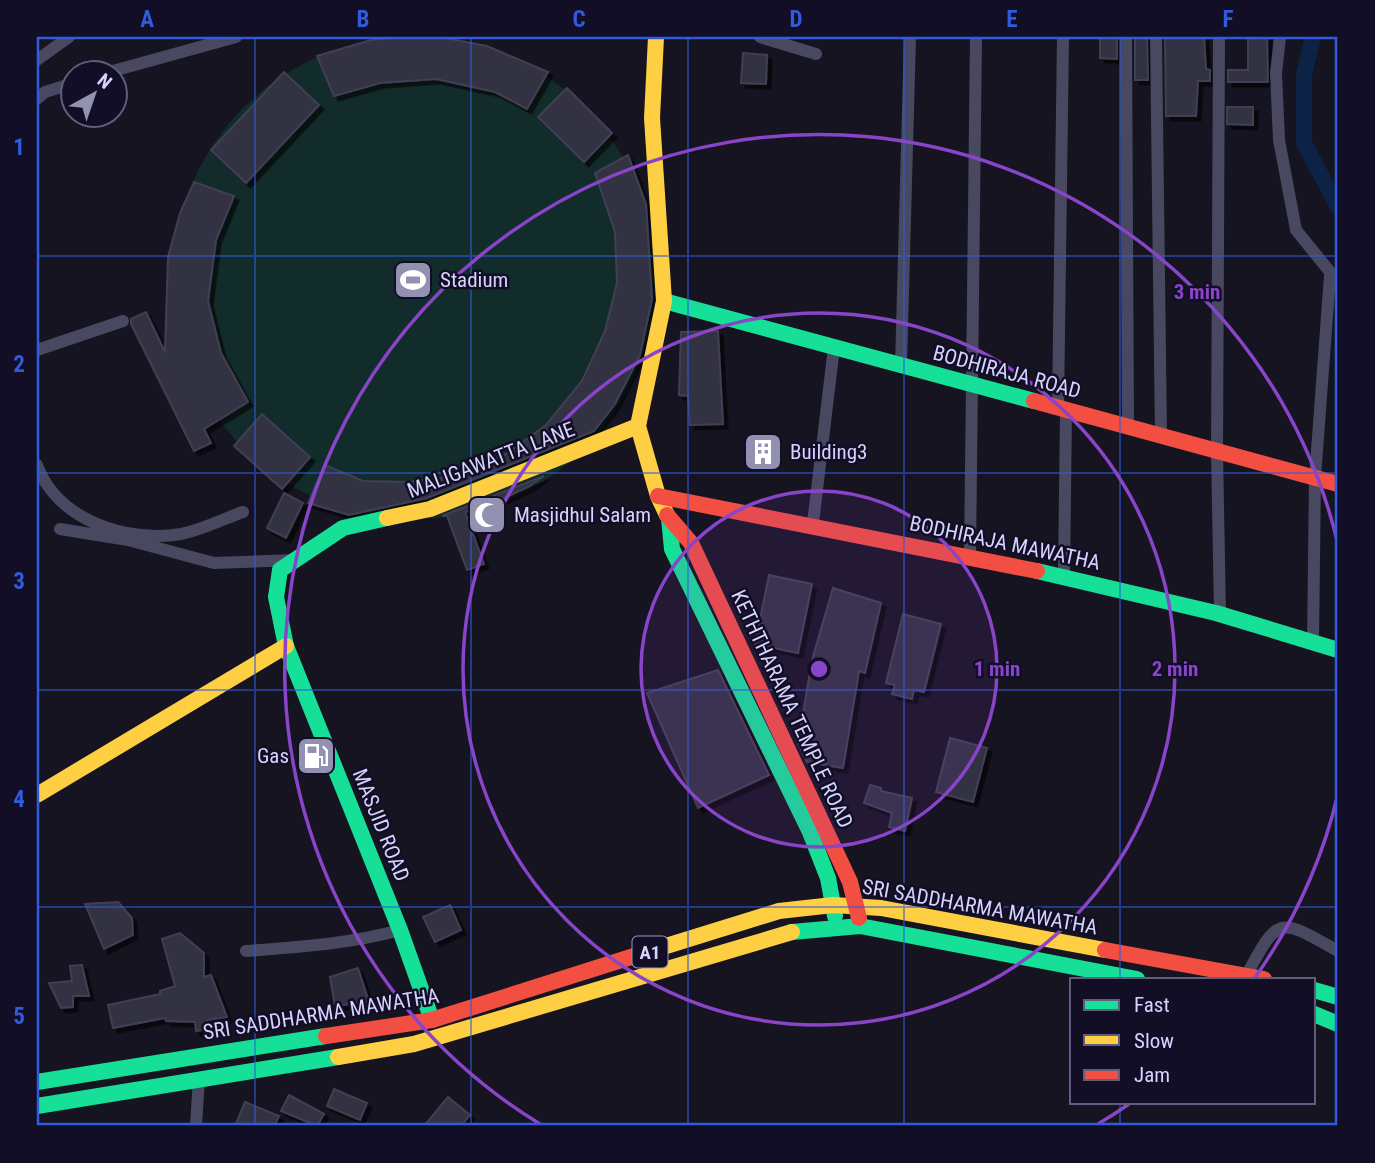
<svg xmlns="http://www.w3.org/2000/svg" width="1375" height="1163" viewBox="0 0 1375 1163" font-family="'Roboto Condensed',sans-serif">
<defs>
<filter id="shadow"><feDropShadow dx="4.5" dy="4.5" stdDeviation="0" flood-color="#0009"/></filter>
</defs>
<rect width="100%" height="100%" fill="#151420"/>
<circle fill="#122c2b" cx="414" cy="278" r="241"/>
<g fill="none" stroke-linecap="round" stroke-linejoin="round">
<path stroke="#0c2345" stroke-width="16" d="M1313 37 1304 74V143L1338 207"/>
</g>
<g fill="#333243" stroke="#413f54" stroke-width="2" filter="url(#shadow)">
<path d="M399 37H440L487 46 548 72 527 109 495 92 436 79 380 83 334 96 317 56 371 40Z"/>
<path d="M1100 37H1117V59L1100 58Z"/>
<path d="M1135 37H1147L1148 80H1135Z"/>
<path d="M1165 37H1204L1206 69 1210 70V81H1198L1196 116H1166Z"/>
<path d="M1248 37H1267L1268 82H1228V70H1248Z"/>
<path d="M743 53 767 55 766 84 741 83Z"/>
<path d="M284 72 319 105 246 183 211 150Z"/>
<path d="M567 88 612 133 584 162 538 117Z"/>
<path d="M1227 107H1253V125L1227 124Z"/>
<path d="M628 155 646 204 652 299 640 355 615 404 594 431 427 498 349 515 308 503 325 465 363 481 409 482 458 476 506 454 546 425 582 381 605 331 617 283 615 232 595 173Z"/>
<path d="M194 182 234 196 216 240 208 301 221 353 248 402 204 429 211 443 194 451 131 324V319L146 312 165 352 168 257 180 213Z"/>
<path d="M718 331 723 424 690 425 688 396 679 395 681 332Z"/>
<path d="M262 414 310 457 282 489 234 446Z"/>
<path d="M751 443H776L774 462 750 461Z"/>
<path d="M544 476 530 486 483 508 465 512 484 564 467 570 447 516H442Z"/>
<path d="M284 493 303 503 286 538 267 528Z"/>
<path d="M769 575 812 584 798 653 755 644Z"/>
<path d="M833 588 881 603 865 673 859 671 843 768 807 762 798 743 812 660Z"/>
<path d="M903 614 941 624 924 692 914 690 912 699 892 694 895 685 886 683Z"/>
<path d="M718 670 769 775 698 808 647 693Z"/>
<path d="M950 738 987 748 973 802 936 792Z"/>
<path d="M870 785 881 788V791L912 798 905 831 889 827 892 813 864 803Z"/>
<path d="M118 902 132 918 133 935 104 949 85 904Z"/>
<path d="M450 905 461 930 435 942 423 917Z"/>
<path d="M180 933 204 953V977L211 975 227 1017 207 1020 208 1029 196 1031 195 1022 166 1021 165 1018 113 1028 108 1005 160 994V991L175 986 162 939Z"/>
<path d="M82 965 89 996H73V1007L61 1008 49 983 72 981 70 966Z"/>
<path d="M358 968 369 1002 335 1006 330 977Z"/>
<path d="M334 1089 367 1103 360 1120 327 1106Z"/>
<path d="M289 1095 324 1114 317 1126 281 1111Z"/>
<path d="M448 1097 470 1115 461 1126H424Z"/>
<path d="M245 1102 279 1116 274 1126H235Z"/>
</g>
<g fill="none" stroke-linecap="round" stroke-linejoin="round">
<g stroke="#484961" stroke-width="12">
<path d="M760 37 816 54"/>
<path d="M1126 37 1128 426"/>
<path d="M1156 37 1161 436"/>
<path d="M1219 37 1217 451 1220 614"/>
<path d="M1280 37 1276 73 1279 140 1296 230 1335 278"/>
<path d="M37 60 69 37"/>
<path d="M102 74 236 37"/>
<path d="M37 99 45 92 74 83"/>
<path d="M37 350 123 321"/>
<path d="M901 365 910 37"/>
<path d="M1058 408 1063 37"/>
<path d="M37 465C57 520 126 543 181 534 202 530 223 519 243 512"/>
<path d="M813 523 834 347"/>
<path d="M60 529 128 540 214 563 295 560"/>
<path d="M970 555 976 37"/>
<path d="M1064 576 1066 410"/>
<path d="M1313 643 1315 477 1330 276"/>
<path d="M246 951C299 947 349 944 400 930"/>
<path d="M1246 976C1279 915 1278 917 1338 951"/>
<path d="M196 1126 199 1078"/>
</g>
<g stroke="#16e098" stroke-width="16">
<path d="M664 301 1034 401"/>
<path d="M387 518 343 528 280 570 276 597 286 646 400 930 432 1020"/>
<path d="M669 518 672 549 810 832 828 878 835 916"/>
<path d="M1037 571 1216 613 1338 650"/>
<path d="M792 932 860 926 1137 979"/>
<path d="M1314 990 1338 997"/>
<path d="M1314 1014 1338 1024"/>
<path d="M37 1082 326 1036"/>
<path d="M37 1106 338 1057"/>
</g>
<g stroke="#ffcf43" stroke-width="16">
<path d="M656 37 652 118 664 301 638 426 658 496 667 515"/>
<path d="M387 518 430 509 638 426"/>
<path d="M37 795 286 646"/>
<path d="M650 951 779 911 833 905 881 908 1105 950"/>
<path d="M338 1057 414 1044 792 932"/>
</g>
<g stroke="#f24e42" stroke-width="16">
<path d="M1034 401 1338 484"/>
<path d="M658 496 1037 571"/>
<path d="M667 515 691 543 850 882 859 918"/>
<path d="M1105 950 1264 979"/>
<path d="M326 1036 432 1020 650 951"/>
</g>
</g>
<path fill="none" stroke="#305bdc" stroke-width="2" stroke-opacity="0.55" d="M255 37V1126M471 37V1126M688 37V1126M904 37V1126M1120 37V979M37 256H1338M37 473H1338M37 690H1338M37 907H1338M1120 1102V1126"/>
<circle cx="819" cy="669" r="178" fill="#8945c9" fill-opacity=".12"/>
<g fill="none" stroke="#8945c9" stroke-width="3.5">
<circle cx="819" cy="669" r="178"/>
<circle cx="819" cy="669" r="356"/>
<path d="M1338 794A534 534 0 0 1 1254 979M1129 1104A534 534 0 0 1 1098 1124M540 1124A534 534 0 1 1 1338 544"/>
</g>
<defs>
<symbol id="stadium-square" viewBox="-11 -11 22 22"><rect x="-9" y="-9" width="18" height="18" rx="4" fill="#9291b1" stroke="#110e26"/><path d="M0-5a6.5 5 0 1 0 0 10a6.5 5 0 1 0 0-10ZM-3.5-1.8h7v3.6h-7Z" fill="#fff"/></symbol>
<symbol id="building-square" viewBox="-11 -11 22 22"><rect x="-9" y="-9" width="18" height="18" rx="4" fill="#9291b1" stroke="#110e26"/><path d="M-4-6H4V6H1V3H-1V6H-4ZM-2.5-4.3h1.7v1.8h-1.7ZM.8-4.3h1.7v1.8H.8ZM-2.5-1h1.7V.8h-1.7ZM.8-1h1.7V.8H.8Z" fill="#fff"/></symbol>
<symbol id="mosque-square" viewBox="-11 -11 22 22"><rect x="-9" y="-9" width="18" height="18" rx="4" fill="#9291b1" stroke="#110e26"/><path d="M3.5-4.9A6 6 0 1 0 3.5 4.9A5 5 0 1 1 3.5-4.9Z" fill="#fff"/></symbol>
<symbol id="fuel-square" viewBox="-11 -11 22 22"><rect x="-9" y="-9" width="18" height="18" rx="4" fill="#9291b1" stroke="#110e26"/><path d="M-5.5-6h7V0h2V4h1.3V-2.5L3-4.5l.8-.8L6-3V5H2.5V1h-1V6h-7ZM-4.2-4.7v3.2H.2V-4.7Z" fill="#fff"/></symbol>
</defs>
<g fill-rule="evenodd">
<use href="#stadium-square" x="391" y="258" width="44" height="44"/>
<use href="#building-square" x="741" y="430" width="44" height="44"/>
<use href="#mosque-square" x="465" y="493" width="44" height="44"/>
<use href="#fuel-square" x="294" y="734" width="44" height="44"/>
</g>
<g text-anchor="middle" stroke-width="5" stroke-linejoin="round" paint-order="stroke">
<rect fill="#110e26" stroke="#9b99be" stroke-width="2" x="632.5" y="936.5" width="35" height="31" rx="5"/>
<g font-size="19" font-weight="bold" fill="#d6d4ff">
<text x="650" y="959">A1</text>
</g>
<g font-size="21" fill="#d6d4ff" stroke="#110e26" text-anchor="start">
<text x="440" y="287">Stadium</text>
<text x="790" y="459">Building3</text>
<text x="514" y="522">Masjidhul Salam</text>
<text x="289" y="763" text-anchor="end">Gas</text>
</g>
<g font-size="21" fill="#d6d4ff" stroke="#110e26">
<text transform="translate(1007 372) rotate(15)" y="7">BODHIRAJA ROAD</text>
<text transform="translate(491 460) rotate(-21)" y="7">MALIGAWATTA LANE</text>
<text transform="translate(1005 543) rotate(12)" y="7">BODHIRAJA MAWATHA</text>
<text transform="translate(792 709) rotate(65)" y="7">KETHTHARAMA TEMPLE ROAD</text>
<text transform="translate(381 825) rotate(68)" y="7">MASJID ROAD</text>
<text transform="translate(980 907) rotate(10)" y="7">SRI SADDHARMA MAWATHA</text>
<text transform="translate(321 1014) rotate(-9)" y="7">SRI SADDHARMA MAWATHA</text>
</g>
</g>
<circle cx="819" cy="669" r="10" fill="#8945c9" stroke="#110e26" stroke-width="3.5"/>
<g font-size="21" text-anchor="middle" font-weight="bold" fill="#8945c9" stroke="#110e26" stroke-width="5" stroke-linejoin="round" paint-order="stroke">
<text x="1197" y="299">3 min</text>
<text x="997" y="676">1 min</text>
<text x="1175" y="676">2 min</text>
</g>
<rect width="1375" height="1163" fill="none" stroke="#110e26" stroke-width="77"/>
<rect x="1070" y="978" width="245" height="126" fill="#110e26" stroke="#605d7d" stroke-width="2"/>
<rect x="1084" y="1000" width="35" height="10" fill="#16e098" stroke="#605d7d" stroke-width="2"/>
<text x="1134" y="1012" font-size="21" fill="#d6d4ff">Fast</text>
<rect x="1084" y="1035" width="35" height="10" fill="#ffcf43" stroke="#605d7d" stroke-width="2"/>
<text x="1134" y="1048" font-size="21" fill="#d6d4ff">Slow</text>
<rect x="1084" y="1070" width="35" height="10" fill="#f24e42" stroke="#605d7d" stroke-width="2"/>
<text x="1134" y="1082" font-size="21" fill="#d6d4ff">Jam</text>
<g transform="translate(94 94) rotate(40)"><circle r="33" fill="#110e26" stroke="#605d7d" stroke-width="2"/>
<path d="M0-5L12 26L0 18L-12 26Z" fill="#9291b1"/>
<text y="-10" font-size="19" font-weight="bold" text-anchor="middle" fill="#d6d4ff">N</text>
</g>
<rect x="38" y="38" width="1298" height="1086" fill="none" stroke="#305bdc" stroke-width="2.5"/>
<g font-size="23" text-anchor="middle" font-weight="bold" fill="#305bdc">
<text x="147" y="27">A</text>
<text x="363" y="27">B</text>
<text x="579" y="27">C</text>
<text x="796" y="27">D</text>
<text x="1012" y="27">E</text>
<text x="1228" y="27">F</text>
<text x="19" y="155">1</text>
<text x="19" y="372">2</text>
<text x="19" y="589">3</text>
<text x="19" y="807">4</text>
<text x="19" y="1024">5</text>
</g>
</svg>
